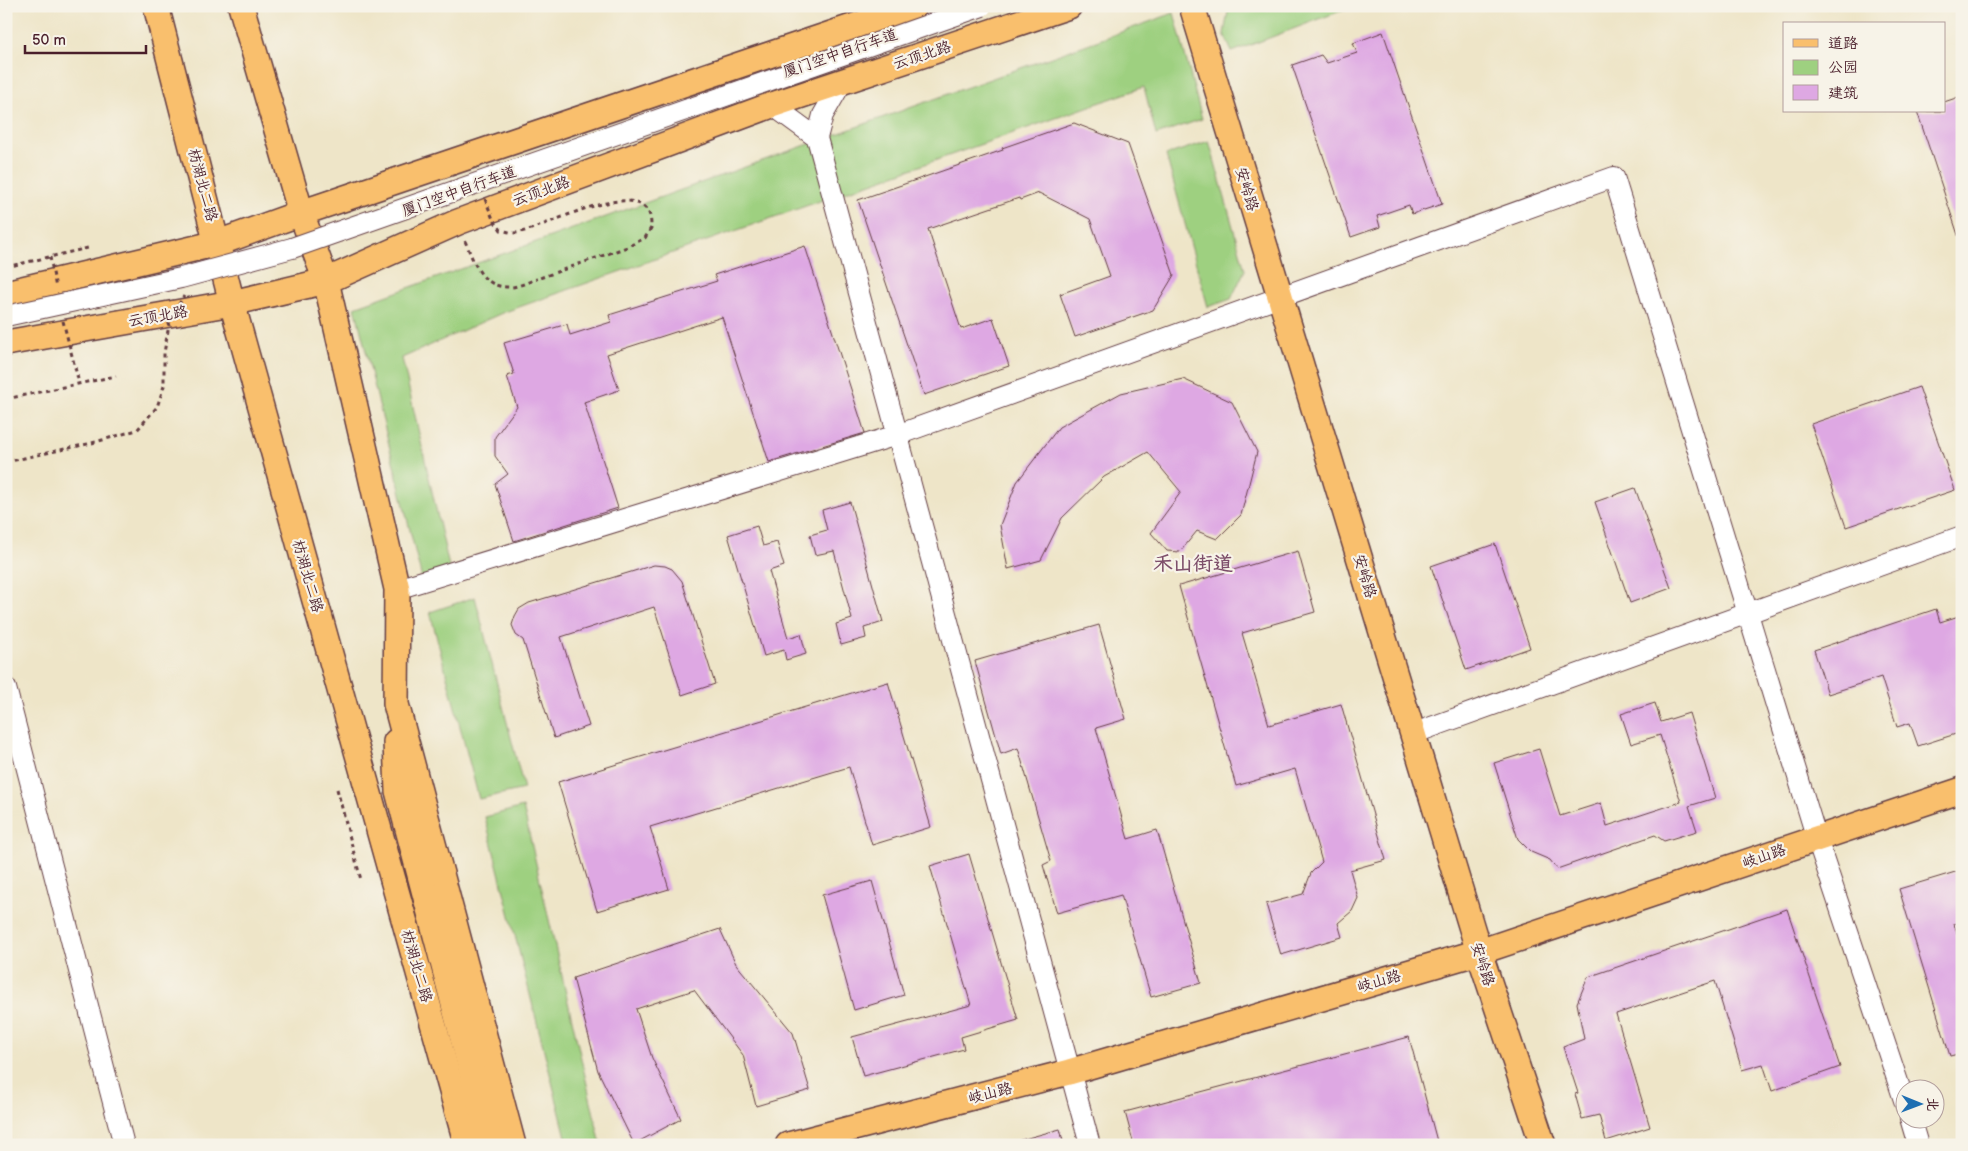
<svg xmlns="http://www.w3.org/2000/svg" width="1968" height="1151" viewBox="0 0 1968 1151" font-family="'Balsamiq Sans','LXGW WenKai TC',sans-serif">
<rect width="100%" height="100%" fill="#f7f3e8"/>
<filter id="ink" filterUnits="userSpaceOnUse"><feTurbulence type="fractalNoise" baseFrequency=".02" numOctaves="2"/><feDisplacementMap in="SourceGraphic" scale="10" xChannelSelector="R" yChannelSelector="G"/><feConvolveMatrix kernelMatrix="1 2 1 2 8 2 1 2 1" color-interpolation-filters="sRGB"/></filter>
<filter id="wash" filterUnits="userSpaceOnUse"><feTurbulence type="fractalNoise" baseFrequency=".0096" numOctaves="4" result="noise"/><feDisplacementMap in="SourceGraphic" scale="20" xChannelSelector="R" yChannelSelector="G"/><feGaussianBlur stdDeviation="1.12" result="paint"/><feColorMatrix in="noise" values="0 0 0 0 0 0 0 0 0 0 0 0 0 0 0 0 0 1.4 0 .05"/><feComposite in="paint" operator="in"/></filter>
<g filter="url(#wash)">
<rect width="100%" height="100%" fill="#eee5c8"/>
<g fill="#9ed080" stroke="#747856">
<path d="M1229 6H1354L1232 52 1224 34Z"/>
<path d="M1174 13 1202 119 1156 135 1144 87 502 313 402 358 450 571 422 579 355 307Z"/>
<path d="M1209 141 1245 270 1231 299 1208 307 1166 155Z"/>
<path d="M475 597 524 789 479 799 430 612Z"/>
<path d="M523 807 601 1145H568L485 817Z"/>
</g>
<g id="blocks">
<g fill="#dea8e3">
<path d="M1383 32 1442 204 1412 214 1409 205 1377 216 1380 227 1351 237 1292 65 1321 55 1327 63 1357 53 1353 43Z"/>
<path d="M1962 96V238H1959L1917 111H1944V102Z"/>
<path d="M1074 123 1128 144 1174 275 1153 310 1075 337 1060 294 1110 276 1090 219 1039 193 1020 200 1019 198 928 229 961 329 993 318 1009 366 924 395 858 200 1003 150 1002 148Z"/>
<path d="M805 246 865 433 769 462 722 317 607 354 619 390 584 402 618 508 514 541 495 484 508 474 495 456V437L517 407 507 376 514 374 504 343 567 324 570 335 611 322 609 315 717 281 714 275Z"/>
<path d="M1183 379 1232 402 1257 452 1241 515 1217 539 1197 531 1180 552 1167 551 1151 533 1181 492 1148 452 1104 477 1062 518 1041 560 1008 569 1000 525 1017 482 1059 427 1121 393Z"/>
<path d="M1919 387 1955 490 1846 527 1811 424Z"/>
<path d="M1635 488 1671 588 1630 603 1595 502Z"/>
<path d="M850 502 883 622 864 628 866 638 841 645 836 624 852 619 834 551 815 555 810 535 827 530 822 510Z"/>
<path d="M757 526 763 546 777 542 784 566 769 571 788 638 801 634 806 654 786 660 784 650 764 656 728 535Z"/>
<path d="M1495 544 1530 648 1466 670 1431 566Z"/>
<path d="M1298 551 1315 612 1242 633 1269 725 1341 704 1386 860 1350 870 1358 898 1352 911 1338 923 1342 937 1281 955 1266 904 1303 894 1311 873 1322 862 1295 769 1236 786 1179 586Z"/>
<path d="M654 565 665 566 672 569 682 581 715 684 682 695 654 607 561 637 589 726 554 738 523 640 516 635 512 625 515 616 519 609 529 603Z"/>
<path d="M1936 609 1940 622 1962 615V732L1918 746 1910 723 1897 727 1881 677 1828 694 1814 650Z"/>
<path d="M1099 625 1126 719 1096 728 1128 839 1157 830 1201 983 1151 997 1121 895 1057 913 1043 865 1051 861 1018 748 1001 754 975 661Z"/>
<path d="M888 682 931 827 872 845 849 767 650 827 669 889 597 911 558 782Z"/>
<path d="M1655 703 1661 722 1689 713 1715 798 1689 806 1697 831 1664 841 1655 835 1557 869 1550 860 1531 852 1518 839 1494 763 1539 749 1560 816 1601 803 1607 826 1681 802 1660 735 1631 744 1621 714Z"/>
<path d="M969 854 1018 1020 961 1037 964 1049 863 1076 852 1037 971 1005 930 866Z"/>
<path d="M1962 870V921L1954 924 1962 950V1053L1950 1056 1899 889Z"/>
<path d="M872 881 904 995 854 1010 822 895Z"/>
<path d="M1787 909 1840 1067 1772 1091 1763 1064 1742 1070 1715 981 1616 1014 1650 1127 1606 1141 1599 1115 1582 1119 1575 1094 1578 1093 1563 1047 1584 1039 1577 1003 1588 977Z"/>
<path d="M720 929 736 964 793 1033 810 1090 756 1106 743 1055 694 990 636 1009 652 1058 681 1119 634 1144 598 1071 573 978Z"/>
<path d="M1409 1037 1438 1145H1134L1125 1112Z"/>
<path d="M1060 1129 1064 1145H1018L1017 1141Z"/>
</g>
</g>
</g>
<g filter="url(#ink)">
<use href="#blocks" fill-opacity="0" stroke="#633d43" stroke-width="1"/>
<g fill="none" stroke-linecap="round" stroke-linejoin="round">
<defs>
<g id="minor">
<path d="M842 82 823 115 817 138 1090 1145"/>
<path d="M772 105 817 138"/>
<path d="M397 589 897 435 1614 177 1817 839 1906 1106"/>
<path d="M6 688 124 1145"/>
<path d="M1412 734 1962 536"/>
<path d="M1910 1118 1918 1145"/>
</g>
<g id="major">
<path d="M156 6 232 303 467 1145"/>
<path d="M241 6 301 213 326 281 397 589 396 704 513 1145"/>
<path d="M1192 6 1479 952 1543 1145"/>
<path d="M6 293 218 243 301 213 914 6"/>
<path d="M6 343 232 303 326 281 458 222 772 105 1069 6"/>
<path d="M396 742 398 791 491 1145"/>
<path d="M788 1145 1069 1072 1479 952 1962 790"/>
</g>
</defs>
<use href="#minor" stroke="#633d43" stroke-width="22"/>
<use href="#major" stroke="#633d43" stroke-width="28"/>
<g stroke="#633d43" stroke-width="3" stroke-dasharray="4 4" stroke-linecap="butt">
<path d="M465 241C475 264 481 288 511 287 519 287 529 281 537 279"/>
<path d="M6 267 88 248"/>
<path d="M6 399 116 376"/>
<path d="M337 789 361 880"/>
</g>
<use href="#minor" stroke="#fff" stroke-width="20"/>
<use href="#major" stroke="#f9bf6d" stroke-width="25"/>
<defs>
<path id="minor-bridge" d="M6 316 181 278 292 248 982 6"/>
</defs>
<use href="#minor-bridge" stroke="#633d43" stroke-width="22" stroke-linecap="butt"/>
<g stroke="#633d43" stroke-width="3" stroke-dasharray="4 4" stroke-linecap="butt">
<path d="M999 9 1007 6"/>
<path d="M485 199 493 219 501 230C506 231 511 233 516 233 545 229 630 178 649 213 651 217 651 224 651 228L645 238 627 247 537 279"/>
<path d="M50 257 56 288"/>
<path d="M63 321 79 383"/>
<path d="M6 462 92 443 137 430 157 407 164 386V353L170 319 184 296"/>
</g>
<use href="#minor-bridge" stroke="#fff" stroke-width="20"/>
</g>
</g>
<g text-anchor="middle" stroke-width="4.5" stroke-linejoin="round" paint-order="stroke">
<g font-size="15" fill="#4a1f2b" stroke="#f7f3e8">
<text transform="translate(840 53) rotate(-19)" y="5">厦门空中自行车道</text>
<text transform="translate(922 55) rotate(-18)" y="5">云顶北路</text>
<text transform="translate(203 185) rotate(75)" y="5">枋湖北二路</text>
<text transform="translate(1247 189) rotate(73)" y="5">安岭路</text>
<text transform="translate(459 191) rotate(-20)" y="5">厦门空中自行车道</text>
<text transform="translate(541 191) rotate(-20)" y="5">云顶北路</text>
<text transform="translate(158 316) rotate(-10)" y="5">云顶北路</text>
<text transform="translate(308 576) rotate(74)" y="5">枋湖北二路</text>
<text transform="translate(1365 576) rotate(73)" y="5">安岭路</text>
<text transform="translate(1764 856) rotate(-19)" y="5">岐山路</text>
<text transform="translate(1483 964) rotate(72)" y="5">安岭路</text>
<text transform="translate(417 966) rotate(74)" y="5">枋湖北二路</text>
<text transform="translate(1379 981) rotate(-16)" y="5">岐山路</text>
<text transform="translate(990 1093) rotate(-14)" y="5">岐山路</text>
</g>
<g font-size="20" font-weight="bold" fill="#7e4f6b" stroke="#f7f3e8">
<text x="1193" y="570">禾山街道</text>
</g>
</g>
<rect width="1968" height="1151" fill="none" stroke="#f7f3e8" stroke-width="25"/>
<rect x="1783" y="22" width="162" height="90" fill="#f7f3e8" stroke="#b29e9c"/>
<rect x="1793" y="39" width="25" height="8" fill="#f9bf6d" stroke="#b29e9c"/>
<text x="1828" y="48" font-size="15" fill="#4a1f2b">道路</text>
<rect x="1793" y="60" width="25" height="15" fill="#9ed080" stroke="#b29e9c"/>
<text x="1828" y="72" font-size="15" fill="#4a1f2b">公园</text>
<rect x="1793" y="85" width="25" height="15" fill="#dea8e3" stroke="#b29e9c"/>
<text x="1828" y="98" font-size="15" fill="#4a1f2b">建筑</text>
<g transform="translate(1920 1104) rotate(91)"><circle r="24" fill="#f7f3e8" stroke="#b29e9c"/>
<path d="M0-4L9 19L0 12L-9 19Z" fill="#1f6fb2"/>
<text y="-8" font-size="14" font-weight="bold" text-anchor="middle" fill="#4a1f2b">北</text>
</g>
<path d="M25 45v8h121v-8" fill="none" stroke="#4a1f2b" stroke-width="2.5"/>
<text x="32" y="45" font-size="15" fill="#4a1f2b" stroke="#f7f3e8" stroke-width="4" paint-order="stroke">50 m</text>
</svg>
